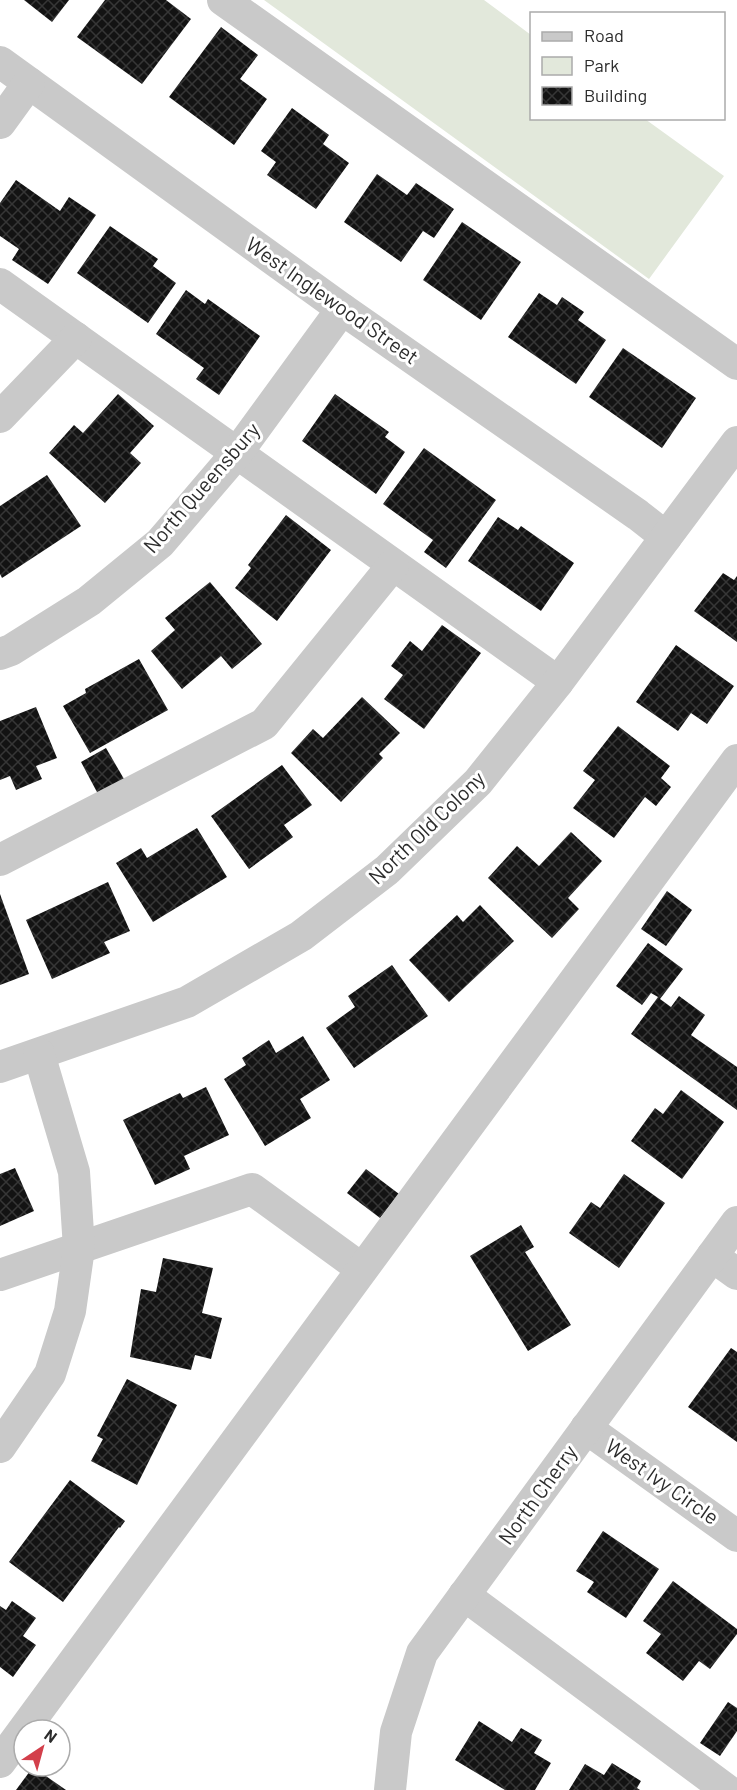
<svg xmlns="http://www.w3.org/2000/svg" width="737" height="1790" viewBox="0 0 737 1790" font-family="Barlow,sans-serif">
<defs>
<pattern id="building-cross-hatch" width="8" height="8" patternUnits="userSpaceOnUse" patternTransform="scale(1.5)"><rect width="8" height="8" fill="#131313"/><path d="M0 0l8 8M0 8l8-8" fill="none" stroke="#363636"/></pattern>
</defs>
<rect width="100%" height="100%" fill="#fff"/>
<path fill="#e2e8db" d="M264 0H484L531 35 532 118 645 119 724 176 649 279Z"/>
<g fill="url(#building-cross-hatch)">
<path d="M24 0H69L52 22Z"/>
<path d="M105 0H166L191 19 142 84 77 37Z"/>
<path d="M221 27 258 55 240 79 267 99 234 145 169 97Z"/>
<path d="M292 108 329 135 323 144 349 163 316 209 267 175 276 162 261 151Z"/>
<path d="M377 174 407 195 416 183 454 209 434 238 423 231 401 262 344 222Z"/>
<path d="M16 180 60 211 69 197 96 215 48 284 12 260 19 249 0 236V203Z"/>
<path d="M462 222 521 262 481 320 423 280Z"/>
<path d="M110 226 158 259 153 266 176 283 148 323 77 273Z"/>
<path d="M186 290 205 304 208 299 260 336 219 395 196 379 204 368 156 334Z"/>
<path d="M539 293 557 305 562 297 584 312 578 320 606 340 576 384 508 337Z"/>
<path d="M623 348 696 398 662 448 589 397Z"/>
<path d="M118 394 154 426 130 453 141 463 105 503 49 453 74 425 83 433Z"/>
<path d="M335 394 389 432 385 437 405 452 376 494 302 441Z"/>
<path d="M424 448 496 500 446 568 424 552 433 540 383 504Z"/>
<path d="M47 475 81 526 2 578 0 574V506Z"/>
<path d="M286 515 331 550 277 621 235 588 251 568 248 565Z"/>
<path d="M498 517 518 530 521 526 574 563 541 611 468 561Z"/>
<path d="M723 573 734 580 737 576V642L694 611Z"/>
<path d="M210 582 262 644 232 669 221 656 182 689 151 651 175 630 165 618Z"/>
<path d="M442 625 481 653 424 729 384 699 403 675 391 666 410 641 422 651Z"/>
<path d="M676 645 734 686 707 724 691 713 678 731 636 702Z"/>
<path d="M139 659 168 710 90 753 63 706 86 693 85 689Z"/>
<path d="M362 697 400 733 379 754 383 758 341 802 291 753 313 729 323 738Z"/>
<path d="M36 707 57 758 36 766 42 779 16 790 10 776 0 780V721Z"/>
<path d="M618 726 670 766 661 778 671 787 656 806 645 797 614 838 573 808 595 780 583 771Z"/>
<path d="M106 748 124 779 98 794 81 762Z"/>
<path d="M282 765 312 805 284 825 293 837 249 869 211 816Z"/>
<path d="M197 828 227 877 153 922 116 863 141 848 147 858Z"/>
<path d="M571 832 602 861 568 898 579 909 552 938 488 878 517 846 539 866Z"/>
<path d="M108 882 130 931 104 942 110 953 52 979 26 920Z"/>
<path d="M667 891 692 910 666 946 641 929Z"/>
<path d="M0 894 29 974 0 985Z"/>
<path d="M480 905 514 941 449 1002 409 960 457 915 463 922Z"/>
<path d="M648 943 683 969 660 999 671 1007 679 996 705 1015 691 1035 737 1067V1110L631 1034 658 997 651 993 642 1005 616 986Z"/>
<path d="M392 965 428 1016 354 1068 326 1028 355 1007 348 996Z"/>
<path d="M303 1036 330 1080 300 1099 311 1118 265 1146 224 1079 246 1065 242 1058 269 1040 276 1053Z"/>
<path d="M206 1087 229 1135 184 1156 190 1169 155 1185 123 1120 180 1093 183 1098Z"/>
<path d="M681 1090 724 1122 682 1179 631 1141 655 1108 663 1114Z"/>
<path d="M15 1168 34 1211 0 1226V1174Z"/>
<path d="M366 1169 399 1194 380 1218 347 1193Z"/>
<path d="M624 1174 665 1203 619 1268 569 1233 591 1202 600 1208Z"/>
<path d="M521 1225 534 1247 525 1252 571 1325 528 1351 470 1256Z"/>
<path d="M163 1258 213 1268 202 1313 222 1318 211 1359 195 1355 191 1370 130 1357 141 1289 156 1292Z"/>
<path d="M731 1348 737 1352V1442L688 1407Z"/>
<path d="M127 1379 177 1405 137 1485 91 1461 103 1439 97 1436Z"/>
<path d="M70 1480 125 1521 120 1528 119 1527 63 1602 9 1562Z"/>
<path d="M603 1531 659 1569 626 1618 587 1592 594 1582 576 1571Z"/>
<path d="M673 1581 737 1629V1634L710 1669 699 1661 683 1681 646 1653 661 1634 643 1621Z"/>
<path d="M12 1601 36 1618 23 1636 36 1645 13 1677 0 1667V1606L6 1610Z"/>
<path d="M728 1702 737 1708V1731L720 1756 700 1743Z"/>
<path d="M479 1721 512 1742 521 1728 542 1740 534 1753 551 1763 535 1790H505L455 1760Z"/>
<path d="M612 1763 641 1781 637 1788 640 1790H569L585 1764 604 1775Z"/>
<path d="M33 1767 66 1790H16Z"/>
</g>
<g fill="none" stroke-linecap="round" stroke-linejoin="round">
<g stroke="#c9c9c9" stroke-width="32">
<path d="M223 0 737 364"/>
<path d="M0 62 342 309 638 515 666 537"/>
<path d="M0 123 29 83"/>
<path d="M0 284 558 682"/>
<path d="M0 417 76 338"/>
<path d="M0 654 11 650 89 601 160 543 237 453 342 309"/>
<path d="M0 860 264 724 393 565"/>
<path d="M0 1067 187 1002 301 936 387 870 478 782 558 682 737 442"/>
<path d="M712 1256 737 1274"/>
<path d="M0 1275 252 1189 362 1269"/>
<path d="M586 1428 737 1536"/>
<path d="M0 1447 50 1374 70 1311 79 1248 74 1172 39 1054"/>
<path d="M464 1595 727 1790"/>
<path d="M0 1762 737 760"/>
<path d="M390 1790 396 1732 422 1653 737 1222"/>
</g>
</g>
<g text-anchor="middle" stroke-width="6" stroke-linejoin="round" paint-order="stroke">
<g font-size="21" fill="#2c2c2c" stroke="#fff">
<text transform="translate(332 301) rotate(35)" y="7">West Inglewood Street</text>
<text transform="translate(202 488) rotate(-49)" y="7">North Queensbury</text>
<text transform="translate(427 828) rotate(-44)" y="7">North Old Colony</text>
<text transform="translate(662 1482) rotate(35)" y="7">West Ivy Circle</text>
<text transform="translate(538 1495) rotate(-54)" y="7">North Cherry</text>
</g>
</g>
<rect x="530" y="12" width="195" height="108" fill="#ffffff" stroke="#ababab" stroke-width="1.5"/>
<rect x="542" y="32" width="30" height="9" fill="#c9c9c9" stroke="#ababab" stroke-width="1.5"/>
<text x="584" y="42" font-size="18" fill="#2c2c2c">Road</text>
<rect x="542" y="57" width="30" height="18" fill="#e2e8db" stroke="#ababab" stroke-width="1.5"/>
<text x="584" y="72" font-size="18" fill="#2c2c2c">Park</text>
<rect x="542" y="87" width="30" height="18" fill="url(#building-cross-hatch)" stroke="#ababab" stroke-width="1.5"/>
<text x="584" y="102" font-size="18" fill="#2c2c2c">Building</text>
<g transform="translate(42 1748) rotate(36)"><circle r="28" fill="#ffffff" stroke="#ababab" stroke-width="1.5"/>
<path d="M0-4.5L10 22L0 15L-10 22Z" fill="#d33f4b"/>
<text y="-9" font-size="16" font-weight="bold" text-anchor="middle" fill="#2c2c2c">N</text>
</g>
</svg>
